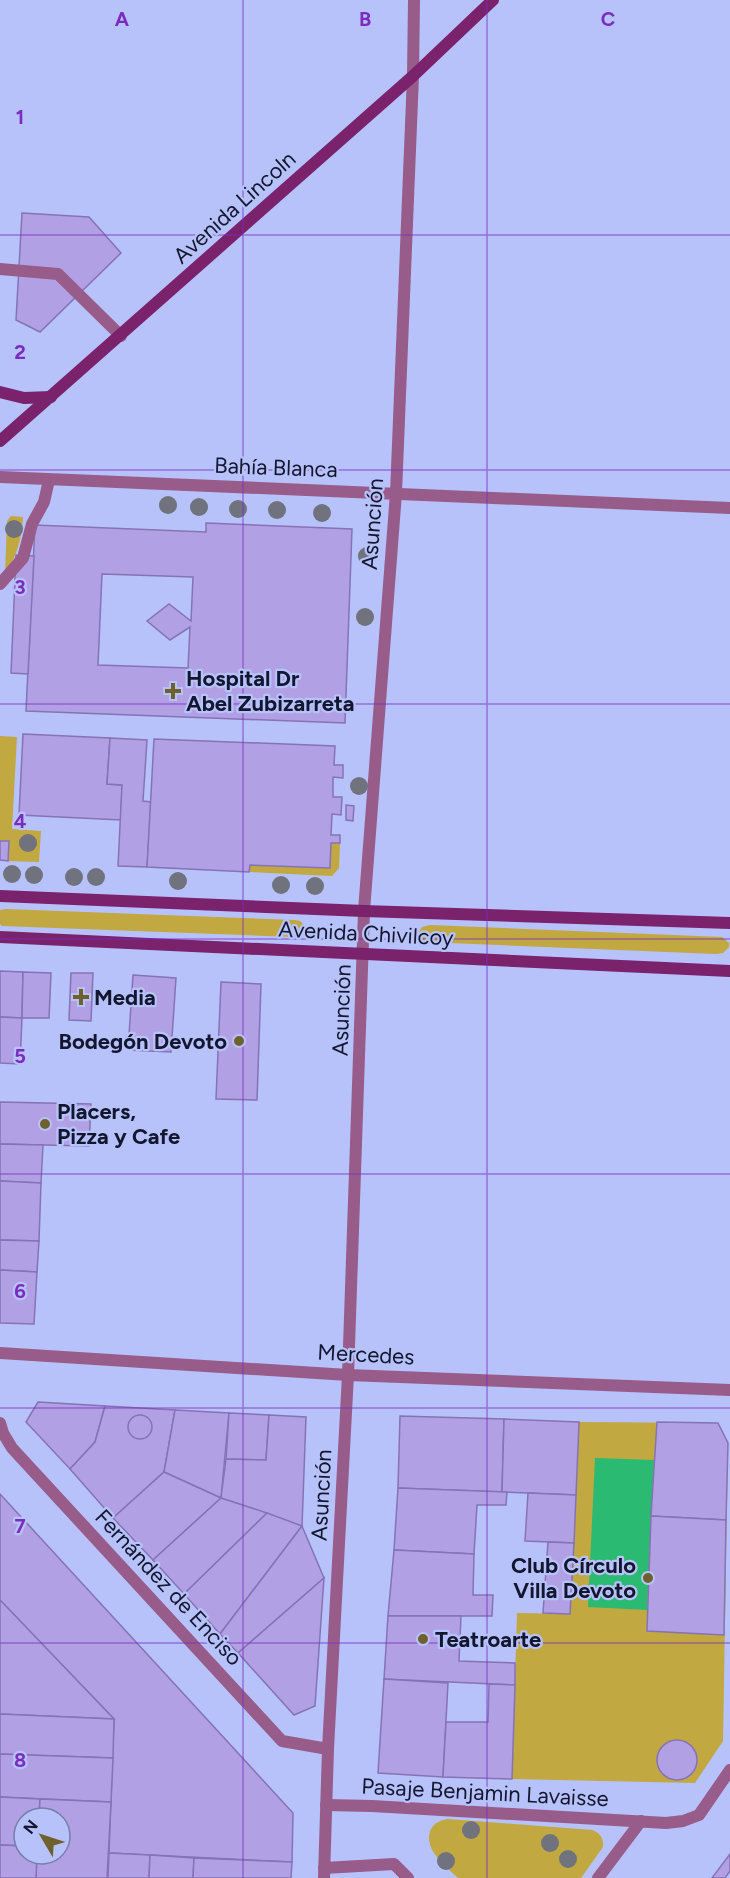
<svg xmlns="http://www.w3.org/2000/svg" width="730" height="1878" viewBox="0 0 730 1878" font-family="Figtree,sans-serif">
<rect width="100%" height="100%" fill="#b7c2fa"/>
<g fill="#c1a840">
<path d="M11 516 23 517C22 539 16 557 5 576L7 521Z"/>
<path d="M0 736 17 737 12 829 41 831 39 862 8 861 9 841H0Z"/>
<path d="M331 843H340L339 868 332 876 249 872 250 865 329 868Z"/>
<path d="M6 909 295 920 300 921 305 926V930L300 936 293 937 2 926 0 924V910Z"/>
<path d="M430 925 722 937 729 943V947L723 953 716 954 426 942 419 938V932L422 927Z"/>
<path d="M579 1422 718 1423 728 1443 723 1741 695 1783 512 1779 517 1613 570 1614Z"/>
<path d="M448 1819 592 1830C600 1833 604 1838 603 1847L581 1878H458C446 1866 422 1849 431 1829 434 1823 441 1820 448 1819Z"/>
</g>
<path fill="#2aba72" d="M595 1458 654 1460 647 1610 588 1607Z"/>
<g fill="#b2a0e5" stroke="#8573b5" stroke-width="1.5" fill-rule="evenodd">
<path d="M22 213 89 217 121 253 40 332 16 320Z"/>
<path d="M206 523 352 529 345 723 26 711 35 525 206 532ZM102 574 193 577 191 621 169 604 147 621 170 640 190 627 188 668 98 665Z"/>
<path d="M16 555 34 556 28 674 11 673Z"/>
<path d="M23 734 110 738 107 784 122 785 121 820 19 815Z"/>
<path d="M110 738 147 740 143 801 151 802 147 867 118 866 122 785 107 784Z"/>
<path d="M154 739 335 746 334 765H343V778L333 777V797H342L341 815 332 814 331 835H340V843H331L330 868 250 865 249 872 147 867Z"/>
<path d="M346 805 354 806 353 821 346 820Z"/>
<path d="M0 841H9L8 861 0 860Z"/>
<path d="M0 971 23 972 22 1018 0 1017Z"/>
<path d="M23 972 51 973 49 1018H22Z"/>
<path d="M71 973H93L91 1021 69 1020Z"/>
<path d="M133 975 176 978 171 1052 128 1050Z"/>
<path d="M221 982 261 984 257 1100 216 1099Z"/>
<path d="M0 1017 22 1018 20 1064 0 1063Z"/>
<path d="M0 1102 91 1104 89 1146 0 1144Z"/>
<path d="M0 1144 43 1145 41 1183 0 1181Z"/>
<path d="M0 1181 41 1183 39 1241 0 1240Z"/>
<path d="M0 1240 39 1241 37 1272 0 1270Z"/>
<path d="M0 1270 37 1272 34 1324 0 1323Z"/>
<path d="M38 1402 105 1406 95 1442 70 1469 26 1422Z"/>
<path d="M105 1406 175 1410 164 1472 113 1518 70 1469 95 1442Z"/>
<path d="M175 1410 229 1413 221 1498 164 1472Z"/>
<path d="M229 1413 269 1415 266 1460 226 1459Z"/>
<circle cx="140" cy="1427" r="12"/>
<path d="M269 1415 306 1417 302 1526 221 1498 226 1459 266 1460Z"/>
<path d="M400 1416 504 1419 502 1492 398 1488Z"/>
<path d="M504 1419 579 1422 576 1495 502 1492Z"/>
<path d="M657 1422 718 1423 728 1443 726 1520 651 1516Z"/>
<path d="M164 1472 221 1498 153 1560 113 1518Z"/>
<path d="M398 1488 507 1492 506 1505H477L474 1554 394 1550Z"/>
<path d="M528 1493 576 1495 574 1543 525 1541Z"/>
<path d="M0 1494 293 1813 292 1862 109 1853 114 1719 0 1600Z"/>
<path d="M221 1498 267 1513 184 1594 153 1560Z"/>
<path d="M267 1513 302 1526 220 1634 184 1594Z"/>
<path d="M651 1516 726 1520 724 1635 647 1631Z"/>
<path d="M302 1526 324 1578 238 1653 220 1634Z"/>
<path d="M548 1542 574 1543 570 1614 543 1613Z"/>
<path d="M394 1550 474 1554 473 1595H493L492 1616H388Z"/>
<path d="M324 1578 315 1706 294 1715 238 1653Z"/>
<path d="M0 1600 114 1719 0 1714Z"/>
<path d="M388 1616H461L459 1661 515 1663V1685L384 1679Z"/>
<path d="M384 1679 448 1683 443 1777 378 1773Z"/>
<path d="M489 1684 515 1685 512 1779 443 1777 446 1722H488Z"/>
<path d="M0 1714 114 1719 113 1758 0 1754Z"/>
<circle cx="677" cy="1760" r="20"/>
<path d="M0 1754 113 1758 111 1802 0 1797Z"/>
<path d="M0 1797 40 1799 39 1818H24V1846L0 1845Z"/>
<path d="M40 1799 111 1802 107 1878H36L37 1854H60V1818H39Z"/>
<path d="M0 1845 24 1846V1854H37L36 1878H0Z"/>
<path d="M109 1853 150 1855 149 1878H108Z"/>
<path d="M730 1854V1871L725 1878H712Z"/>
<path d="M150 1855 194 1858 193 1878H149Z"/>
<path d="M194 1858 292 1862 291 1878H193Z"/>
</g>
<g fill="none" stroke-linecap="round" stroke-linejoin="round">
<g stroke="#975c8a" stroke-width="12">
<path d="M0 269 58 274 121 336"/>
<path d="M0 584 23 558 32 524 44 502 49 480"/>
</g>
<g stroke="#975c8a" stroke-width="12">
<path d="M0 477 730 508"/>
<path d="M0 1353 348 1375 730 1390"/>
<path d="M0 1423 3 1433 12 1448 282 1741 328 1749"/>
<path d="M326 1805 372 1806 666 1823 683 1821 699 1815 730 1770"/>
<path d="M324 1868 394 1864 408 1878"/>
<path d="M324 1878 328 1749 348 1375 364 911 396 493 413 76 414 0"/>
<path d="M598 1878 641 1821"/>
</g>
<g stroke="#7a226b" stroke-width="12">
<path d="M0 392 24 398 51 397"/>
<path d="M0 441 413 76 493 0"/>
<path d="M0 896 364 911 730 923"/>
<path d="M0 937 730 971"/>
</g>
</g>
<g fill="#70727e">
<circle cx="168" cy="505" r="9"/>
<circle cx="199" cy="507" r="9"/>
<circle cx="238" cy="509" r="9"/>
<circle cx="277" cy="510" r="9"/>
<circle cx="322" cy="513" r="9"/>
<circle cx="14" cy="529" r="9"/>
<circle cx="367" cy="556" r="9"/>
<circle cx="365" cy="617" r="9"/>
<circle cx="359" cy="786" r="9"/>
<circle cx="28" cy="843" r="9"/>
<circle cx="12" cy="874" r="9"/>
<circle cx="34" cy="875" r="9"/>
<circle cx="74" cy="877" r="9"/>
<circle cx="96" cy="877" r="9"/>
<circle cx="178" cy="881" r="9"/>
<circle cx="281" cy="885" r="9"/>
<circle cx="315" cy="886" r="9"/>
<circle cx="471" cy="1830" r="9"/>
<circle cx="550" cy="1843" r="9"/>
<circle cx="568" cy="1859" r="9"/>
<circle cx="446" cy="1861" r="9"/>
</g>
<path fill="none" stroke="#7b2cbf" stroke-width="1.5" stroke-opacity="0.55" d="M243 0V1878M487 0V1878M0 235H730M0 470H730M0 704H730M0 939H730M0 1174H730M0 1408H730M0 1643H730"/>
<g fill="#6e612e" stroke="#b7c2fa" stroke-width="2">
<path d="M170 682h6v6h6v6h-6v6h-6v-6h-6v-6h6z"/>
<path d="M78 988h6v6h6v6h-6v6h-6v-6h-6v-6h6z"/>
<circle cx="239" cy="1041" r="6"/>
<circle cx="45" cy="1124" r="6"/>
<circle cx="648" cy="1578" r="6"/>
<circle cx="423" cy="1639" r="6"/>
</g>
<g text-anchor="middle" stroke-width="4.5" stroke-linejoin="round" paint-order="stroke">
<g font-size="22" fill="#13162f" stroke="#b7c2fa">
<text transform="translate(234 207) rotate(-42)" y="8">Avenida Lincoln</text>
<text transform="translate(276 467) rotate(2)" y="8">Bahía Blanca</text>
<text transform="translate(372 524) rotate(-86)" y="8">Asunción</text>
<text transform="translate(366 933) rotate(3)" y="8">Avenida Chivilcoy</text>
<text transform="translate(341 1010) rotate(-88)" y="8">Asunción</text>
<text transform="translate(366 1354) rotate(3)" y="8">Mercedes</text>
<text transform="translate(321 1495) rotate(-87)" y="8">Asunción</text>
<text transform="translate(169 1587) rotate(47)" y="8">Fernández de Enciso</text>
<text transform="translate(485 1792) rotate(3)" y="8">Pasaje Benjamin Lavaisse</text>
</g>
<g font-size="22" font-weight="bold" fill="#13162f" stroke="#b7c2fa" text-anchor="start">
<text x="186" y="686">Hospital Dr<tspan x="186" dy="25">Abel Zubizarreta</tspan></text>
<text x="94" y="1005">Media</text>
<text x="227" y="1049" text-anchor="end">Bodegón Devoto</text>
<text x="57" y="1119">Placers,<tspan x="57" dy="25">Pizza y Cafe</tspan></text>
<text x="636" y="1573" text-anchor="end">Club Círculo<tspan x="636" dy="25">Villa Devoto</tspan></text>
<text x="435" y="1647">Teatroarte</text>
</g>
</g>
<g font-size="20" text-anchor="middle" font-weight="bold" fill="#7b2cbf" stroke="#b7c2fa" stroke-width="4.5" stroke-linejoin="round" paint-order="stroke">
<text x="122" y="26">A</text>
<text x="365" y="26">B</text>
<text x="608" y="26">C</text>
<text x="20" y="124">1</text>
<text x="20" y="359">2</text>
<text x="20" y="594">3</text>
<text x="20" y="828">4</text>
<text x="20" y="1063">5</text>
<text x="20" y="1298">6</text>
<text x="20" y="1533">7</text>
<text x="20" y="1767">8</text>
</g>
<g transform="translate(42 1836) rotate(309)"><circle r="28" fill="#b7c2fa" stroke="#757da9" stroke-width="1.5"/>
<path d="M0-4.5L10 22L0 15L-10 22Z" fill="#6e612e"/>
<text y="-9" font-size="16" font-weight="bold" text-anchor="middle" fill="#13162f">N</text>
</g>
</svg>
